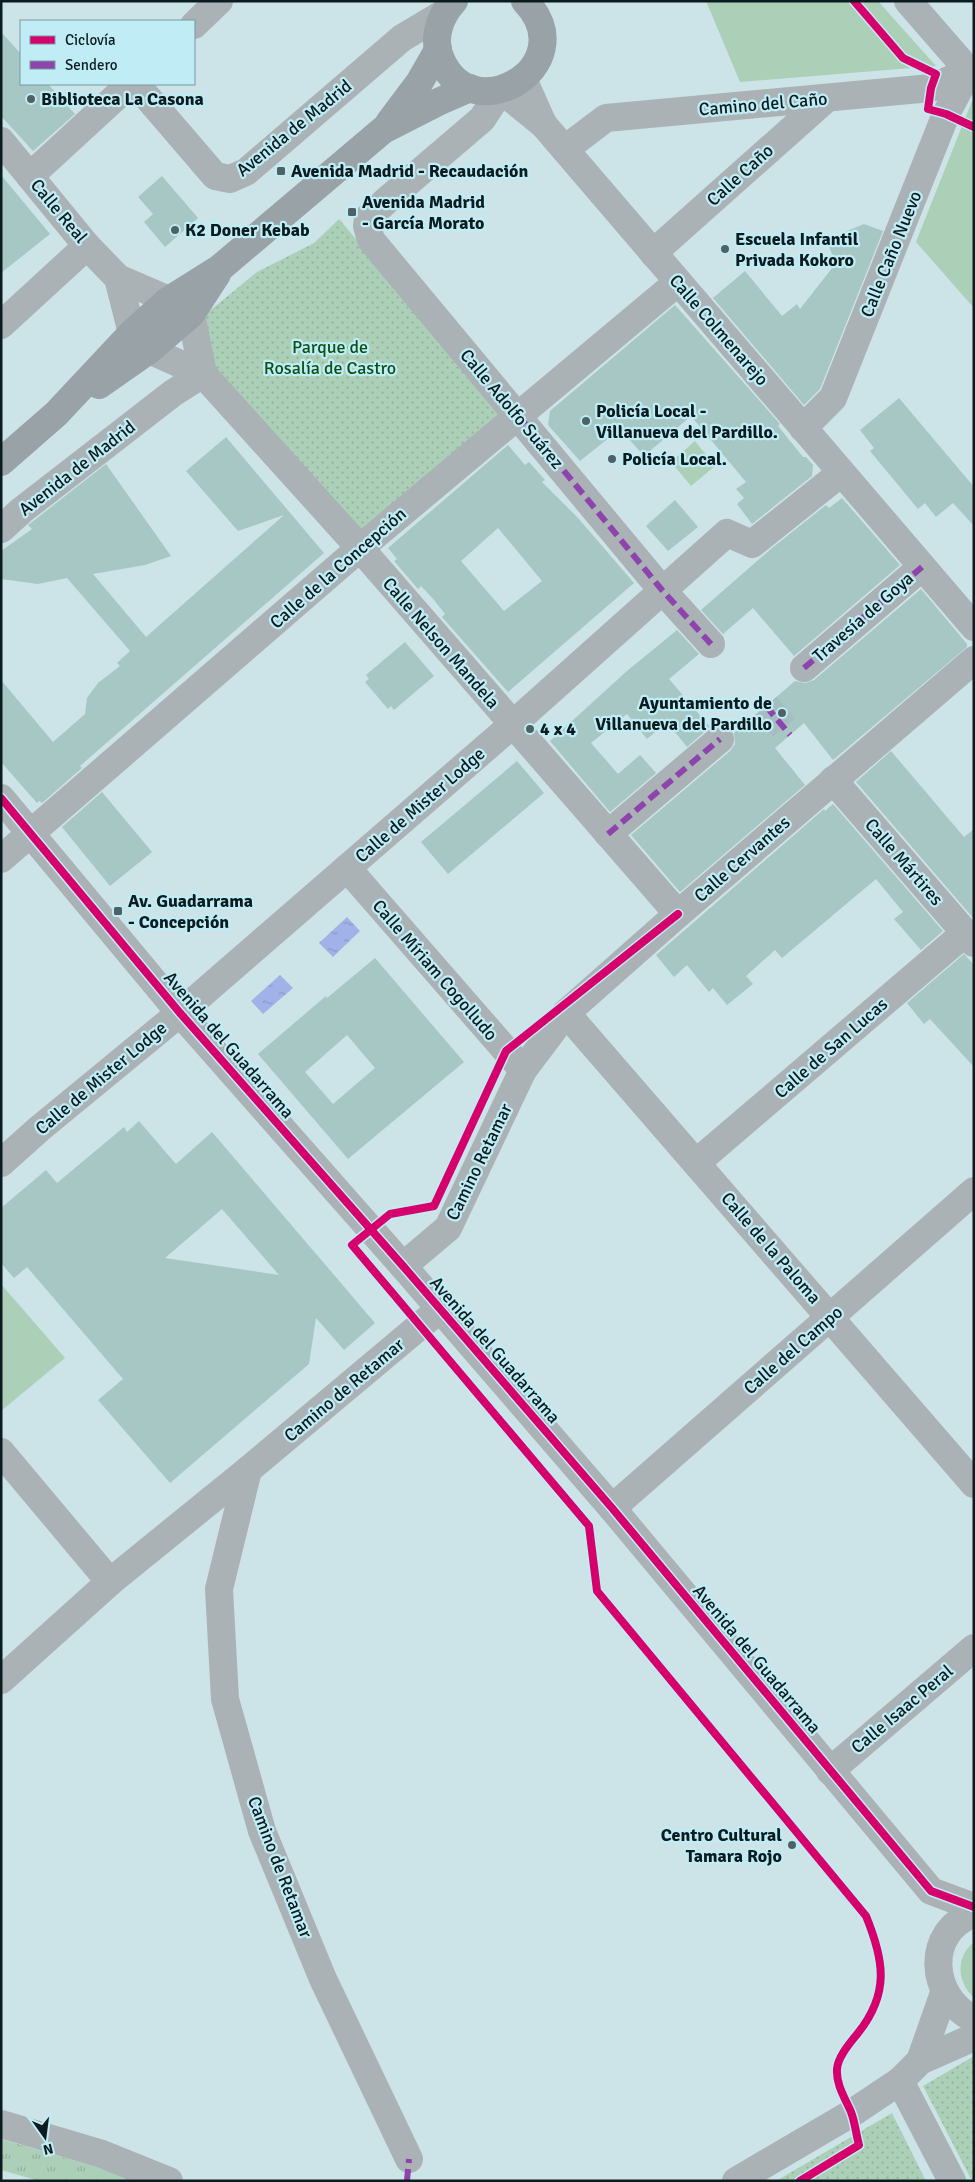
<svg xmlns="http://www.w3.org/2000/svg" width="975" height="2182" viewBox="0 0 975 2182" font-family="Signika,sans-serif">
<defs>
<pattern id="grass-tufts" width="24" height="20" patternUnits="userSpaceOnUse" patternTransform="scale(1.25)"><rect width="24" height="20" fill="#accfb8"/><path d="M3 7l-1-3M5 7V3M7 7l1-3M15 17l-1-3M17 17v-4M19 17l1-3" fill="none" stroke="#93b19e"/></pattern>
<pattern id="park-dots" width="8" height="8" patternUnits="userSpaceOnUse" patternTransform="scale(1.25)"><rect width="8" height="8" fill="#accfb8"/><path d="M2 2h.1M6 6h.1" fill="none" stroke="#93b19e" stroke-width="1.8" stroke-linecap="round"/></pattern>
<pattern id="water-ripples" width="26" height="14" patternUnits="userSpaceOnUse" patternTransform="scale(1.25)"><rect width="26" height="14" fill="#a1b2e8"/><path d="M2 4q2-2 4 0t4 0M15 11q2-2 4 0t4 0" fill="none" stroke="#8998c7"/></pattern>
</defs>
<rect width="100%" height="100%" fill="#cce4e8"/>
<path fill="url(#grass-tufts)" d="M1 2139 127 2176 137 2181H39L1 2170Z"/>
<g fill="url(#park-dots)">
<path d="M339 219 504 413 361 537 213 374 201 318 257 272 314 243Z"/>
<path d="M974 2056V2181H972L923 2086Z"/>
<path d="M892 2113 926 2181H776Z"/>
</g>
<g fill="#accfb8">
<path d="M706 1H878L936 66 740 82Z"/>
<path d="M972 101 974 103V308L916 242Z"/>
<path d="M695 441 715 466 691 486 671 462Z"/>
<path d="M1 1284 65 1358 1 1411Z"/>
<path d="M974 1942V1998C957 1982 955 1957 974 1942Z"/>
</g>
<g fill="url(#water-ripples)">
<path d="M347 917 360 931 333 957 319 943Z"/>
<path d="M280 975 293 988 263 1014 251 1001Z"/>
</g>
<g fill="#a6c7c4" fill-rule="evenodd">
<path d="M1 32 21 54V84H48L75 114 33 151 1 116Z"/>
<path d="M1 175 50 234 1 273Z"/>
<path d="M162 176 198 218 165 247 144 222 153 214 138 197Z"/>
<path d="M864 224 883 231 820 389 804 405 713 298 745 271 782 316 797 304 800 309 836 263 826 240Z"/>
<path d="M675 305 780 424 778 426 803 457H806L813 465 812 476 752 524 737 504 744 498 736 489 746 482 691 416 644 456 620 429 580 461 548 425 550 411Z"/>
<path d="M899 398 974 487V526L953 503 936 517 925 503 918 509 870 451 874 448 860 430Z"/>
<path d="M226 437 324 553 80 766 82 768 42 803 39 801 37 803 1 762V680L53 742 85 714 87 698 98 683 120 666 117 663 130 651 67 578 38 584 1 579V551L32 529 28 525 32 522 106 464 171 556 145 565 93 574 146 637 284 515 238 531 186 471Z"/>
<path d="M508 445 525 465 529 462 545 480 542 482 578 518 634 583 508 692 442 617 445 614 434 600 421 586 418 589 394 561 397 559 388 548ZM498 528 542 581 504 611 461 561Z"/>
<path d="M842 498 900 565 794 656 753 608 723 634 701 610 772 548 826 505 829 508Z"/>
<path d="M675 500 698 527 668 551 646 526Z"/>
<path d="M921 589 967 644V647L833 760 804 723 775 748 805 785 680 892 631 835 730 751 735 744 734 733 795 681 806 683 814 680Z"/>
<path d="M677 630 699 654 669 679 710 727 687 747 667 722 647 739 627 714 591 743 618 774 640 755 656 773 610 812 550 741 627 671Z"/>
<path d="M405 642 434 676 394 710 391 706 388 709 365 682 369 679 366 675Z"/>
<path d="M891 751 964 837 974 829V919L856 782Z"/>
<path d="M517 761 544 793 448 874 421 842Z"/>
<path d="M102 792 152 852 110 886 62 827Z"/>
<path d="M833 804 943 931 921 950 894 919 903 912 876 879 782 958 775 950 746 976 753 984 727 1005 713 988 709 992 687 965 674 977 656 955 824 809 825 811Z"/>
<path d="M964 954 974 965V1067L930 1019 924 1024 907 1003Z"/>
<path d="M375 958 464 1062 348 1159 258 1054 326 996 327 998ZM347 1035 375 1068 333 1104 305 1072Z"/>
<path d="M139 1121 176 1164 212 1132 375 1323 344 1350 316 1318 309 1364 170 1483 98 1400 123 1379 27 1267 14 1278 1 1263V1208L46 1170 57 1183 124 1127 127 1132ZM222 1209 279 1275 165 1258Z"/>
</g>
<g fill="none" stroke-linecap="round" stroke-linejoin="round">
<path stroke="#a5bcc0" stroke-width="28" stroke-dasharray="28 14" stroke-linecap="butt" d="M766 706 790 735"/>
<g stroke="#abb2b6" stroke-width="28">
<path d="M908 1 974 77"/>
<path d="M194 25 219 1"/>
<path d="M523 79 543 124 501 90 482 119 386 201 368 218 367 226 371 240 662 590 711 644"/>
<path d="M136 84 215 176 230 179 246 172 402 38 444 13"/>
<path d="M543 124 974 627"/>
<path d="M1 141 87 246 118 278 169 300"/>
<path d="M565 149 606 118 931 88 969 71"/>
<path d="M30 176 130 84"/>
<path d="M653 253 827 98"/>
<path d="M118 278 132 333"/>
<path d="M191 314 203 374"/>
<path d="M1 325 87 246"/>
<path d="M149 350 203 374 360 548 678 914"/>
<path d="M803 428 833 398 946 114 969 71"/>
<path d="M1 529 22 510 173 393 203 374"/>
<path d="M804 668 922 567"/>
<path d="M833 780 974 943"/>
<path d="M1 798 180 1013 403 1266 612 1508 931 1891 974 1907"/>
<path d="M608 834 720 739"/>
<path d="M1 859 360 548 678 282"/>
<path d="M347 868 523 1070"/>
<path d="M566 1013 974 1484"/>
<path d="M1 1163 39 1129 180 1013 512 725 727 533 752 544 841 473"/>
<path d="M696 1163 965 933"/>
<path d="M403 1266 448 1228 523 1070 566 1013 678 914 974 660"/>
<path d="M1 1452 110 1582"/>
<path d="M248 1470 219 1589 225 1699 262 1831 323 1979 409 2159"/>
<path d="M612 1508 974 1191"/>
<path d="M1 1680 110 1582 248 1470 440 1309"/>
<path d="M830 1771 974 1648"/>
<path d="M974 1914C924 1931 929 1998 974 2019"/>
<path d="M920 2061 944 1993"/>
<path d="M900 2081 952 2181"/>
<path d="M1 2124 102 2154 169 2181"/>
<path d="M736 2181 852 2113 900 2081 920 2061 974 2037"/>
</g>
<g stroke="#98a2a7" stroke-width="28">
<path d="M454 1C441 15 433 35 439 54 467 136 587 66 525 1"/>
<path d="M389 123 419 83 438 50"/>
<path d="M99 385 149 350 191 314 217 274"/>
<path d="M1 462 56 414 132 333 169 300 220 268 383 130 438 102 470 88"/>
</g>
<g stroke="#8e44ad" stroke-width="6" stroke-dasharray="12 6" stroke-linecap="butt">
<path d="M518 415 662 590 711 644"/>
<path d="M804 668 922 567"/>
<path d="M766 706 790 735"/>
<path d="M608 834 720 739"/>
<path d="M407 2181 409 2159"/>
</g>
<defs>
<g id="cycleway">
<path d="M854 1 903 58 936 74 931 88 928 109 946 114 974 127"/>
<path d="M1 798 180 1013 403 1266 612 1508 931 1891 974 1907"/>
<path d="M678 914 506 1051 434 1206 390 1214 352 1245 589 1526 597 1591 866 1916C884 1960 890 1993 858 2033 851 2042 838 2056 837 2069 836 2085 845 2098 851 2112 855 2122 856 2134 859 2145L800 2181"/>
</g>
</defs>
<use href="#cycleway" stroke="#bfecf5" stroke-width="11"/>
<use href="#cycleway" stroke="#d6006c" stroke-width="8"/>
</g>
<g fill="#4e6265" stroke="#bfecf5" stroke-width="2">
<circle cx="31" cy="99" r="5"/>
<rect x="276" y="166" width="10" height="10" rx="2.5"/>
<rect x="347" y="207" width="10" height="10" rx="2.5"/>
<circle cx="175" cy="230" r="5"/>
<circle cx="725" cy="249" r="5"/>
<circle cx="586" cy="421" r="5"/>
<circle cx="612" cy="459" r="5"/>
<circle cx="782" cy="713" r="5"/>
<circle cx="530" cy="729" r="5"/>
<rect x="113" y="906" width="10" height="10" rx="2.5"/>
<circle cx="792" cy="1845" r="5"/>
</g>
<g text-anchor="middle" stroke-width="4.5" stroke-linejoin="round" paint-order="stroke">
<g font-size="18" font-weight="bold" fill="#0a1c1f" stroke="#bfecf5" text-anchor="start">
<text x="41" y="105">Biblioteca La Casona</text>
<text x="291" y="177">Avenida Madrid - Recaudación</text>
<text x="362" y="208">Avenida Madrid<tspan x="362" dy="21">- García Morato</tspan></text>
<text x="185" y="236">K2 Doner Kebab</text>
<text x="735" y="245">Escuela Infantil<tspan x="735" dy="21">Privada Kokoro</tspan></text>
<text x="596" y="417">Policía Local -<tspan x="596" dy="21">Villanueva del Pardillo.</tspan></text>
<text x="622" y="465">Policía Local.</text>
<text x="772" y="709" text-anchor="end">Ayuntamiento de<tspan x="772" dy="21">Villanueva del Pardillo</tspan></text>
<text x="540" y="735">4 x 4</text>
<text x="128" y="907">Av. Guadarrama<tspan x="128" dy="21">- Concepción</tspan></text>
<text x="782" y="1841" text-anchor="end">Centro Cultural<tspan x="782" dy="21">Tamara Rojo</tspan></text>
</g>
<g font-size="18" fill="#0a1c1f" stroke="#bfecf5">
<text transform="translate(763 104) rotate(-5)" y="6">Camino del Caño</text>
<text transform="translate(294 128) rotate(-39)" y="6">Avenida de Madrid</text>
<text transform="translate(740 175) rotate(-42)" y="6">Calle Caño</text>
<text transform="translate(59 211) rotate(50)" y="6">Calle Real</text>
<text transform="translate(891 254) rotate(-68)" y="6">Calle Caño Nuevo</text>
<text transform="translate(719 330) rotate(49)" y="6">Calle Colmenarejo</text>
<text transform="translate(512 409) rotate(50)" y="6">Calle Adolfo Suárez</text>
<text transform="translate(77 468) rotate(-38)" y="6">Avenida de Madrid</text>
<text transform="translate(338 568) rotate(-41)" y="6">Calle de la Concepción</text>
<text transform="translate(863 617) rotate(-41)" y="6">Travesía de Goya</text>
<text transform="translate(441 643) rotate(49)" y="6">Calle Nelson Mandela</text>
<text transform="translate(420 805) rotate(-41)" y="6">Calle de Mister Lodge</text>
<text transform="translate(742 859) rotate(-41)" y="6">Calle Cervantes</text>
<text transform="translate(904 862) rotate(49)" y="6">Calle Mártires</text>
<text transform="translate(435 970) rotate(49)" y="6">Calle Míriam Cogolludo</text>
<text transform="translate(229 1045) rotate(49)" y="6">Avenida del Guadarrama</text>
<text transform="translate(831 1048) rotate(-41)" y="6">Calle de San Lucas</text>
<text transform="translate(101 1078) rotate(-40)" y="6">Calle de Mister Lodge</text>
<text transform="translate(479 1162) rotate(-64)" y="6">Camino Retamar</text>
<text transform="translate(771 1248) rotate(49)" y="6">Calle de la Paloma</text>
<text transform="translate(495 1350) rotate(49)" y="6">Avenida del Guadarrama</text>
<text transform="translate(793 1350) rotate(-41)" y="6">Calle del Campo</text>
<text transform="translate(344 1390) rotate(-40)" y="6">Camino de Retamar</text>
<text transform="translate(757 1659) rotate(50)" y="6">Avenida del Guadarrama</text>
<text transform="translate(902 1709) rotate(-40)" y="6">Calle Isaac Peral</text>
<text transform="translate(280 1867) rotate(69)" y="6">Camino de Retamar</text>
</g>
<g font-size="18" fill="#0c5114" stroke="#bfecf5">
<text x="330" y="353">Parque de<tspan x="330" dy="21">Rosalía de Castro</tspan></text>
</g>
</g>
<rect width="975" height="2182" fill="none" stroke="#0a1c1f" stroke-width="5"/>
<rect x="20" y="20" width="175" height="65" fill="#bfecf5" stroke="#77999f"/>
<rect x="30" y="36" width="25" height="8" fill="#d6006c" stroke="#77999f"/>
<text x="65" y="45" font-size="15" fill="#0a1c1f">Ciclovía</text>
<rect x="30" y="61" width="25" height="8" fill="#8e44ad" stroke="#77999f"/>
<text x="65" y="70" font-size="15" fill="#0a1c1f">Sendero</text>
<g transform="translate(45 2137) rotate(166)" stroke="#bfecf5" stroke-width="4" paint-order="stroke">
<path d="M0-4L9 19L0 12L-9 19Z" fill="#0a1c1f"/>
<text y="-8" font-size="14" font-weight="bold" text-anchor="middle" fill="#0a1c1f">N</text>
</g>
</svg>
